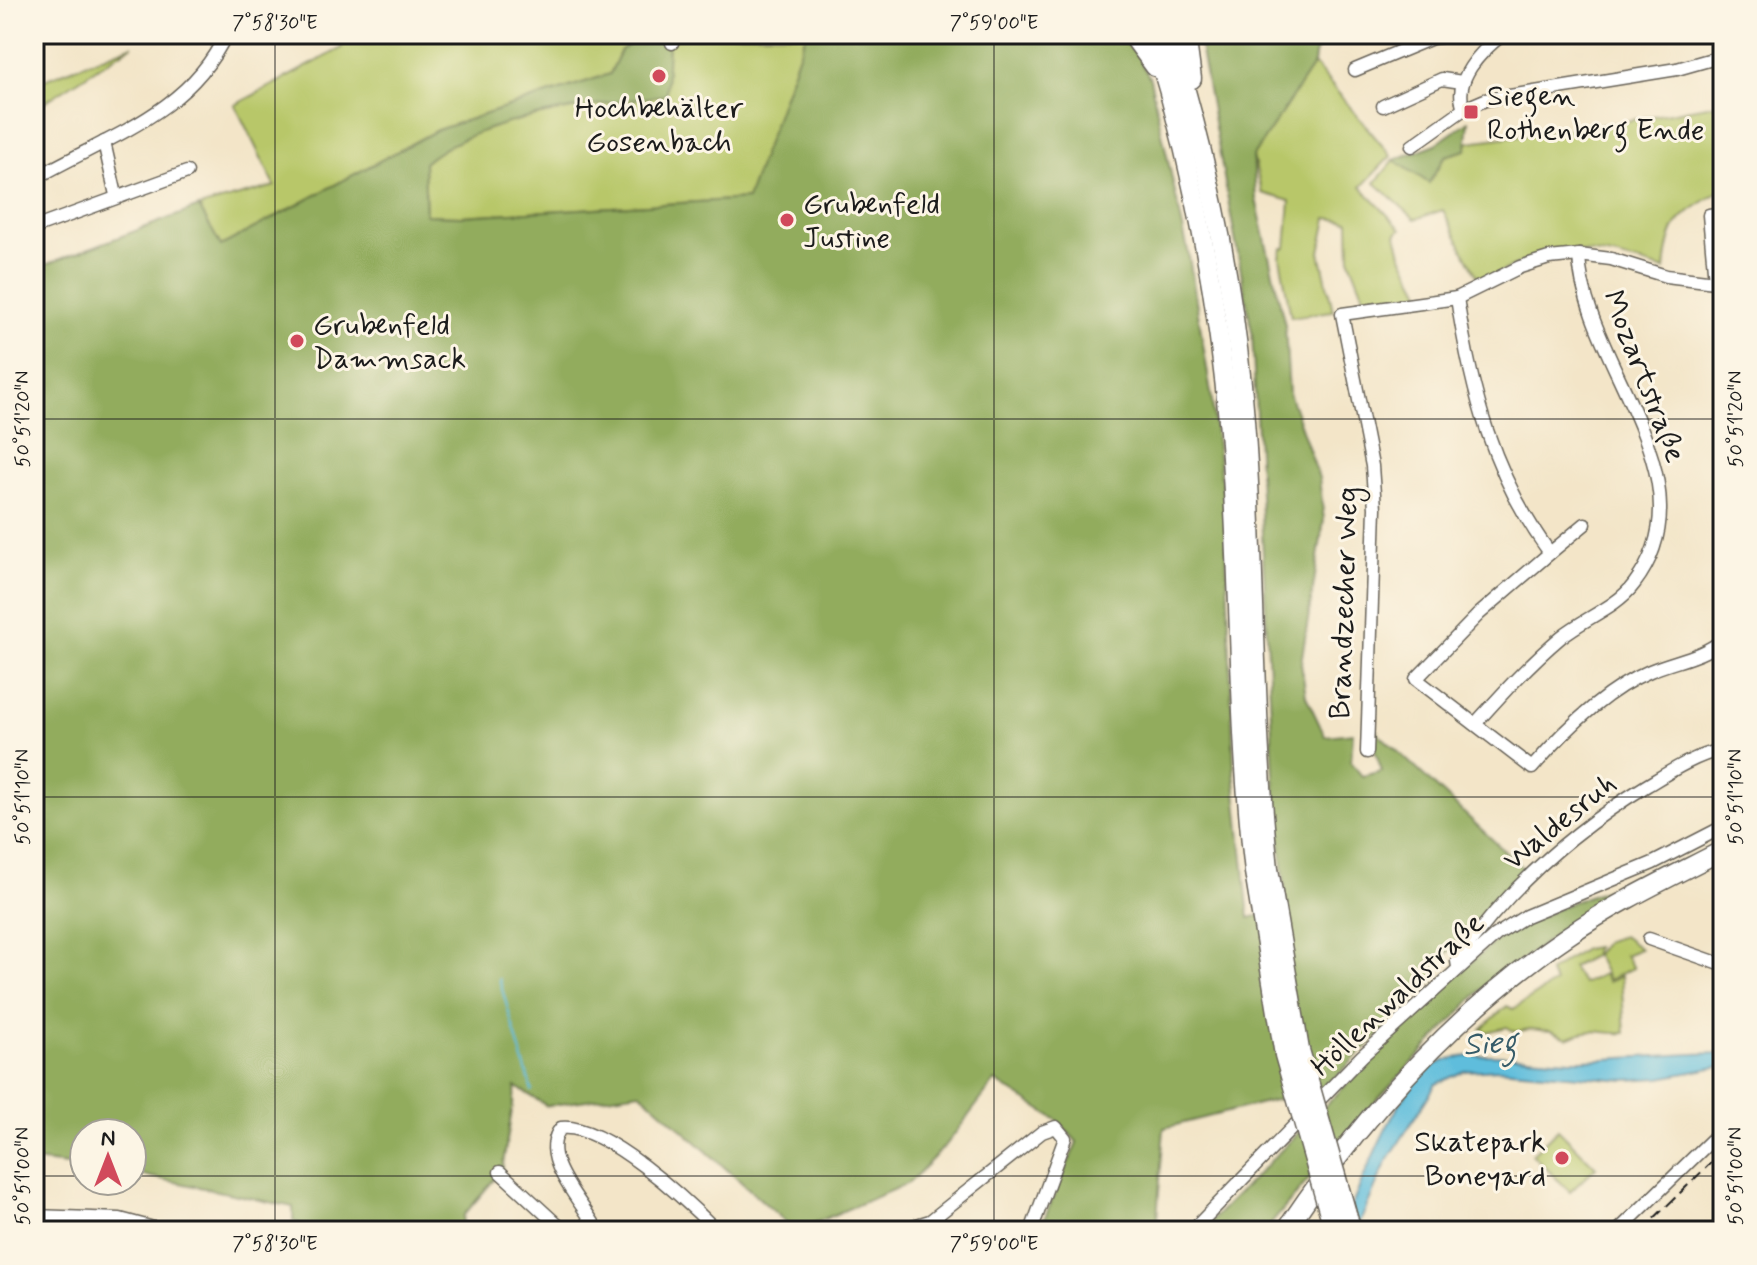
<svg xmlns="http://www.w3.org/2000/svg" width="1757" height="1265" viewBox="0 0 1757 1265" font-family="Mynerve,sans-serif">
<rect width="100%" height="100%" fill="#fcf5e5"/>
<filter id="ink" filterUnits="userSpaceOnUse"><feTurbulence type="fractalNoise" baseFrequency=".0125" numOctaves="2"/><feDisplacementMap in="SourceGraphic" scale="16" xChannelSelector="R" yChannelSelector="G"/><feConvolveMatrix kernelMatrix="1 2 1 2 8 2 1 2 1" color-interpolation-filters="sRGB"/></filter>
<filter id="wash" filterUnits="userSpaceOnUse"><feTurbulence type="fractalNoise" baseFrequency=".006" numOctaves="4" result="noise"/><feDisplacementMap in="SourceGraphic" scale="32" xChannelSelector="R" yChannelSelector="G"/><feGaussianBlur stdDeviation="1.8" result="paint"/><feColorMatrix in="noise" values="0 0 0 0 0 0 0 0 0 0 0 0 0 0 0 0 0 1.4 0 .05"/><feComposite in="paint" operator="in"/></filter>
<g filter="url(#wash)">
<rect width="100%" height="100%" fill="#f3e5c8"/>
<g fill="#b8c769" stroke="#6a7242" stroke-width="2">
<path d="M338 34H647L621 50 610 74 437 130 221 246 199 207 275 186 235 105 342 48Z"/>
<path d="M663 34H806L748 199 461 216 426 215 424 163C475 117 597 105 665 95L668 40Z"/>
<path d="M133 45 34 109V84Z"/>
<path d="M1314 64 1391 156 1361 187 1401 229 1396 234 1401 254 1425 299 1368 306 1350 260 1349 221 1327 218 1320 252 1333 311 1291 317 1280 257 1282 248H1286L1290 201 1262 193 1253 156Z"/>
<path d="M1723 103V189C1681 217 1670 216 1665 270 1583 246 1558 242 1480 282L1443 210 1415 219 1375 183 1394 160 1429 182 1445 156 1466 150 1469 142 1616 123Z"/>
<path d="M1623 936 1640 949 1625 955 1633 968 1608 980 1595 954 1606 941Z"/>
<path d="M1595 947 1593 956 1572 967 1583 984 1603 974 1608 982 1621 976 1625 1033C1600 1035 1597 1025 1567 1038L1551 1031 1530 1029 1515 1032 1507 1027 1487 1032 1481 1029 1507 1006 1513 1009 1555 983 1549 972 1584 949Z"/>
<path d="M1558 1129 1596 1167 1570 1192 1532 1154Z"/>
</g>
<g fill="#92ac5d" stroke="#57643c" stroke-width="2">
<path d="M647 34H663L668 40 666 95C597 105 475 117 424 163L426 215 461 216 747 199 806 34H1119L1139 57 1150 79 1188 251 1211 393 1225 513 1234 771 1249 918 1287 909 1274 777 1252 332 1198 34H1318L1314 64 1253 156 1256 199 1285 325 1289 393 1319 478 1324 520 1301 663 1306 696 1325 736 1353 733 1351 762 1362 776 1382 771 1370 736 1376 731 1524 869 1460 943 1443 956 1433 981 1326 1087 1164 1128 1156 1231H1039L1077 1142 1057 1120 995 1081 946 1145 909 1183 796 1231 640 1092 547 1106 516 1087 502 1170 464 1215 461 1231H318L293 1221V1207L132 1173V1133H84V1167L34 1161V269L199 207 221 246 437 130 610 74 621 50Z"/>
<path d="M1469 121 1466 150 1445 156 1429 183 1394 160 1436 144Z"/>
<path d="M1650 874 1590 909 1480 991 1364 1114 1265 1231H1201L1448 982 1504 934 1572 902Z"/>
</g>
<path fill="#5ebddc" stroke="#3d6c7c" stroke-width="2" d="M1723 1053V1066L1660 1078 1625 1080 1499 1069 1465 1071 1436 1084 1386 1163 1356 1231H1341C1359 1191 1397 1082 1437 1064 1475 1046 1540 1061 1583 1060 1630 1058 1676 1054 1723 1053Z"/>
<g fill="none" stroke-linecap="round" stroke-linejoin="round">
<path stroke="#5ebddc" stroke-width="2" d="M499 979 532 1091"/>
</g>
</g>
<g filter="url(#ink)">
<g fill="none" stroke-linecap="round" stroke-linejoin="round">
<defs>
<g id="minor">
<path d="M1476 34 1492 43"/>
<path d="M672 43 674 34"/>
<path d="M1355 70 1432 38 1457 34"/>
<path d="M1383 106 1442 79 1462 82"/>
<path d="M1464 109C1452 80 1481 51 1503 34"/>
<path d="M104 142 116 195"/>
<path d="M1412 146 1464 109 1485 100 1677 69 1723 56"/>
<path d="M34 179C104 138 189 114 226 34"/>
<path d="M34 228 187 172"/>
<path d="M1715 281 1709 215 1723 213"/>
<path d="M1720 282 1723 308"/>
<path d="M1457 298C1471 391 1493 476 1550 553L1479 614 1416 679 1532 768C1563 732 1605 690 1650 671 1676 660 1700 658 1723 640"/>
<path d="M1550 553 1585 524"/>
<path d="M1475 724C1502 694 1529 664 1561 637 1584 618 1616 608 1634 584 1715 479 1582 361 1579 255"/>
<path d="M1367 752 1375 508 1372 466 1342 314 1457 298 1520 267 1549 258 1579 255 1611 259 1666 276 1723 283"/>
<path d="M1649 939 1723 965"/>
<path d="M1458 967 1457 961C1507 889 1571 832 1646 786 1671 771 1694 756 1723 749"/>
<path d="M500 1172 564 1231"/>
<path d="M34 1216 120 1219 165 1231"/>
<path d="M598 1231C582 1201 537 1157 561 1128 604 1123 686 1200 717 1231"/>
<path d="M897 1231 930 1221 1042 1132 1056 1127 1065 1138 1031 1231"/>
<path d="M1192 1231 1362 1056 1496 935 1526 916 1653 863 1723 827"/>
<path d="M1618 1231 1723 1129"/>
</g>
<path id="major" d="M1717 1231 1723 1225"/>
<g id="highway">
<path d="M1131 34 1155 67"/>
<path d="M1152 34C1192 164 1218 295 1229 431 1241 578 1237 726 1254 872"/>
<path d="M1169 34C1205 148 1230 265 1242 384 1257 546 1252 708 1269 869"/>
<path d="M1186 34 1192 79"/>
<path d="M1285 1231C1361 1118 1455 1012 1569 935 1617 902 1671 877 1723 850"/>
</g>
</defs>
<use href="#minor" stroke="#676258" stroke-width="15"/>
<use href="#major" stroke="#676258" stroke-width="19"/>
<use href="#highway" stroke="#676258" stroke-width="21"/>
<use href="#minor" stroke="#fff" stroke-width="12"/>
<use href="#major" stroke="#fff" stroke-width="16"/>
<use href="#highway" stroke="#fff" stroke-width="18"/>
<path stroke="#1c1c1c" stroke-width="2" stroke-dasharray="12 6" stroke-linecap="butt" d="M1641 1231 1723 1151"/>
<defs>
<g id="highway-bridge">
<path d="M1269 869 1300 1050 1352 1231"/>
<path d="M1254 872 1284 1055 1334 1231"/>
</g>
</defs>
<use href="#highway-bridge" stroke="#676258" stroke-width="21" stroke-linecap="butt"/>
<use href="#highway-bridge" stroke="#fff" stroke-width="18"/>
</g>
</g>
<path fill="none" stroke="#1c1c1c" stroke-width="2" stroke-opacity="0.45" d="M275 34V1231M994 34V1231M1713 34V1231M34 40H1723M34 419H1723M34 797H1723M34 1176H84M132 1176H1723"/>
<g fill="#d1495b" stroke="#fcf5e5" stroke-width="3">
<circle cx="659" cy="76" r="8"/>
<rect x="1463" y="104" width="16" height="16" rx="4"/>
<circle cx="787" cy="220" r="8"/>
<circle cx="297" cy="341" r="8"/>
<circle cx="1562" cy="1158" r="8"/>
</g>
<g text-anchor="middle" stroke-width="6" stroke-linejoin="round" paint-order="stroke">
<g font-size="30" fill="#1c1c1c" stroke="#fcf5e5" text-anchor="start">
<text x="1487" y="105">Siegen<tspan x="1487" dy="34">Rothenberg Ende</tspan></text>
<text x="659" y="117" text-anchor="middle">Hochbehälter<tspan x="659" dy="34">Gosenbach</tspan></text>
<text x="803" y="213">Grubenfeld<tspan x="803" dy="34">Justine</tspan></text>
<text x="313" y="334">Grubenfeld<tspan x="313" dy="34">Dammsack</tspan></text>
<text x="1546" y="1151" text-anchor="end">Skatepark<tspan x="1546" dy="34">Boneyard</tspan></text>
</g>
<g font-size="30" fill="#1c1c1c" stroke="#fcf5e5">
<text transform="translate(1645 376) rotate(69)" y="10">Mozartstraße</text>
<text transform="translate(1343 603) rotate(-88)" y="10">Brandzecher Weg</text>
<text transform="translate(1559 821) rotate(-39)" y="10">Waldesruh</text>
<text transform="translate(1397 994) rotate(-43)" y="10">Höllenwaldstraße</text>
</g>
<g font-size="32" font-style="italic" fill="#365c69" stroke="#fcf5e5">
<text transform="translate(1490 1042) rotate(-3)" y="11">Sieg</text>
</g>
</g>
<rect width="1757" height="1265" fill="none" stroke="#fcf5e5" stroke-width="88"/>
<g transform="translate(108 1157)"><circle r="38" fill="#fcf5e5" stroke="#a29e95" stroke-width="2"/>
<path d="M0-6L14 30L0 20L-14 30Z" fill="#d1495b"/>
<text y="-12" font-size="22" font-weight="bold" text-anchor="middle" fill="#1c1c1c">N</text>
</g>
<rect x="44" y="44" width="1669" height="1177" fill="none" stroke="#1c1c1c" stroke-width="3"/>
<g font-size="20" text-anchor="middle" fill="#1c1c1c">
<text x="275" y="29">7°58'30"E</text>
<text x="994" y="29">7°59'00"E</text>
<text transform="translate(22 419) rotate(-90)" y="7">50°51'20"N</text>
<text transform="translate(1735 419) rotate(-90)" y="7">50°51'20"N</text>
<text transform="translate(22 797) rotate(-90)" y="7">50°51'10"N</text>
<text transform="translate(1735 797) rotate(-90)" y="7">50°51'10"N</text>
<text transform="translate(22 1176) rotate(-90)" y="7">50°51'00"N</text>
<text transform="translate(1735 1176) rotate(-90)" y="7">50°51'00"N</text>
<text x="275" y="1250">7°58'30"E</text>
<text x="994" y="1250">7°59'00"E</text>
</g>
</svg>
